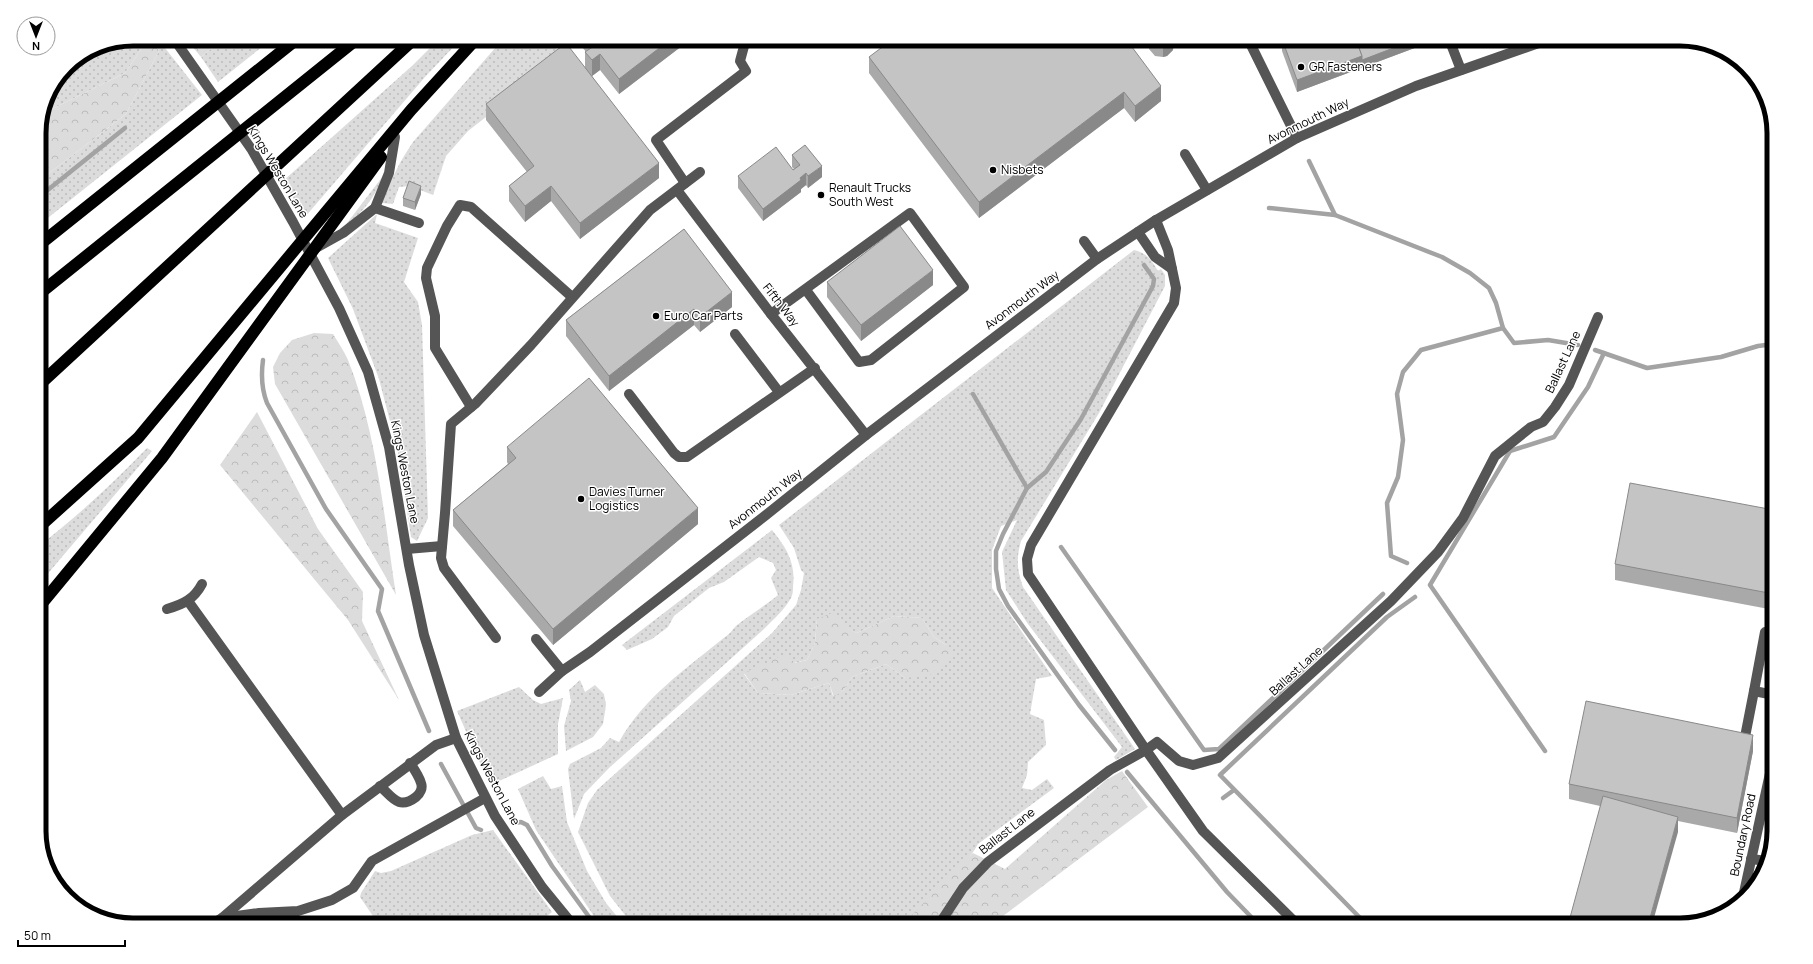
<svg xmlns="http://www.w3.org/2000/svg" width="1813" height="964" viewBox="0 0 1813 964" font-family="Manrope,sans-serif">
<defs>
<pattern id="green-dots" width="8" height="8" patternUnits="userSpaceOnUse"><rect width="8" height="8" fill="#dcdcdc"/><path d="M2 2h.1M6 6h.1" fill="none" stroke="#bbb" stroke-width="1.8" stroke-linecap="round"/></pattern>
<pattern id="forest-crowns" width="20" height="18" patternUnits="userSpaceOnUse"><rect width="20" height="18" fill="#dcdcdc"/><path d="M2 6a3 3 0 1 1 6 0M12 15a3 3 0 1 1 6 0" fill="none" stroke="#bbb"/></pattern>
</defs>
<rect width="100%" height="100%" fill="#fff"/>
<g fill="url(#green-dots)" fill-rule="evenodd">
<path d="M133 39H148L125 73 42 114C49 84 69 59 97 46 107 42 122 41 133 39Z"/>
<path d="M152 39H158L202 95 39 225V181L126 114 159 51Z"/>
<path d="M223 39H272L218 82 201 57Z"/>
<path d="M439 39H461L425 77 305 217 283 181 413 65Z"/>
<path d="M503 39H548L563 57 468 131 446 156 433 195 410 186 399 187 393 204 382 203C390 181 400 161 413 142Z"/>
<path d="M383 176C375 198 362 213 344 227Z"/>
<path d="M377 214 375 223 418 238 404 282 418 302 422 325 428 518 417 541 411 537 398 452 379 379 353 309 328 258Z"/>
<path d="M1134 250C1147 253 1152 261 1158 271L1161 269 1165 275V286L1099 413 1021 541C1016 559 1017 570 1023 587L1135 749 1116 760 1114 757 1122 747 1028 624 1006 590 1002 552 1017 520 1001 526 992 550V588L1052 676 1036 679 1030 714 1044 720 1046 745 1028 762 1027 775 1022 788 1032 790 1047 779 1054 788 978 844C964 871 925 903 902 925H633L610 896 578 832 588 803 597 790 772 633 796 605 801 590 804 573 801 570 794 548 779 525ZM894 616 922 618 934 637 946 645 905 678 886 664 852 677 844 690 833 696 829 683 791 695 758 693 744 674 807 660 815 643 817 619 840 617 844 627 857 633Z"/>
<path d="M147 448 152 451 39 584V546C78 516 113 483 147 448Z"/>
<path d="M772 530C786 547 796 563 793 586 793 590 793 594 791 598 785 609 774 619 765 628L609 768 584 794 574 819 568 769 570 764 601 748 610 738 619 742C643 698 687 668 725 637 730 634 732 630 736 626 749 615 765 606 778 595L771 578 776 570 773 563 759 557 724 582 709 588 674 616 668 627 652 639 627 650 622 645Z"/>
<path d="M580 680 585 692 595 685 604 694 606 705 603 724 593 737 566 751 564 726 571 701 569 690Z"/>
<path d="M519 687 533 700 541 704 563 698 558 724V754L497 782 494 777 488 781 457 711Z"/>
<path d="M543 776 551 789 562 786 567 822 587 871 606 903 624 925H600L536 830 518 789Z"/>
<path d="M493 830 552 912 536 925H379L360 897 361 893 375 871 381 873 391 871 472 835Z"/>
</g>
<g fill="url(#forest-crowns)">
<path d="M148 39H151L159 51 126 114 39 181V127L42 114 125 73Z"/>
<path d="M186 39H223L201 57Z"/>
<path d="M314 333 333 334C338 342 344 351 348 360 377 432 384 518 396 595L275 384 273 367 280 353 292 340Z"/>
<path d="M257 412 318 529 363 592 362 621 399 700 348 620 220 465Z"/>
<path d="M832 613 840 617 845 627 857 633 894 616 922 618 934 637 946 645 952 655 930 675 905 678 886 664 852 677 844 690 834 697 829 683 791 695 758 693 744 673 785 654 795 663 807 660 815 643 817 619Z"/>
<path d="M1122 771 1148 807 991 925H902L973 853 1005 869 1106 780Z"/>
</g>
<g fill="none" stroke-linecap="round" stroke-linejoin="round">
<g stroke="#a3a3a3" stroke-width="4.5">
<path d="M1309 161 1335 215 1442 257 1470 273 1489 288 1496 303 1503 328 1514 343 1548 340 1578 345"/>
<path d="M39 197 125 128"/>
<path d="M1269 208 1335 215"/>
<path d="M1595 350 1647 368 1721 357 1758 346 1774 344"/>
<path d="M263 360C261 375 261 388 267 403L326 509 382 589 378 611 429 731"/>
<path d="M973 394 1027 488"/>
<path d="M1061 547 1204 750 1219 749 1383 594"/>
<path d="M1407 563 1391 556 1387 503 1398 477 1403 440 1397 394 1403 372 1421 350 1503 328"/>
<path d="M1115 750 1079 705 1008 606 999 589 996 569V551L1003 534 1027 488 1046 472 1081 419 1153 286 1154 279 1144 265"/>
<path d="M1545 751 1430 585 1510 451 1554 437 1588 387 1604 353"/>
<path d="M441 764 476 828 481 830"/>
<path d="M1127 772 1227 892 1259 925"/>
<path d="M1223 798 1234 790"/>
<path d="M514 823 521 822 527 825 552 866 595 925"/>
<path d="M1367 925 1220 775 1387 617 1415 597"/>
</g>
<g stroke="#555" stroke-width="10">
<path d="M174 39 252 150 293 222 339 308 368 372 389 447 409 565 424 635 456 738 495 816 542 887 573 925"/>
<path d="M1248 39 1297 138"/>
<path d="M1449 39 1461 70"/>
<path d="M1185 154 1207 190"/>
<path d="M685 183 656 140 746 71 740 61 746 39"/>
<path d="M677 190 771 314 866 435"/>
<path d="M375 208 419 223"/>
<path d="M1138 232 1155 257 1172 269 1168 250 1156 220"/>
<path d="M1084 241 1097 259"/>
<path d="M316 248 343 233 375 208 389 173 395 137"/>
<path d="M1172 269 1176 288 1174 303 1031 545 1027 559 1028 574 1146 750 1203 831 1298 925"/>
<path d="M771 314 910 213 964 287 871 360 859 362 806 290"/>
<path d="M735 334 779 392"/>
<path d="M629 394 674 453 679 457H687L815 368"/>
<path d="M471 407 435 348V316L426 278 427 268 447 226 460 205 471 207 572 297"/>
<path d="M407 549 442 546"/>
<path d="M188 601 342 815"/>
<path d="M167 609C184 604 194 599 202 584"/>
<path d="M1765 632 1754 691 1774 695"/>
<path d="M496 638 444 568 441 558 445 513 451 424 475 404 531 345 650 210 700 172"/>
<path d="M536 639 562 671"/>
<path d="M539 692 562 671 590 652 766 515 866 435 1097 259 1156 220 1297 138 1416 86 1550 39"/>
<path d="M1744 742 1754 691"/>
<path d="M380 786C393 798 399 810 416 797 420 794 423 788 421 783 419 776 414 769 410 763"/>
<path d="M1751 859 1767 861"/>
<path d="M1743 897 1774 755"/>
<path d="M222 918 342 815 436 745 456 738"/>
<path d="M210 925 222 918 259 913 298 911 332 900 353 888 372 861 485 798"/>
<path d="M937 925 942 920 963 888 988 862 1110 770 1146 750 1157 742 1179 761 1193 765 1218 758 1391 601 1438 552 1463 518 1495 456 1531 427 1543 422 1555 407 1569 385 1598 317"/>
</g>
<g stroke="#000" stroke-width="12">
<path d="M39 245 297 39"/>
<path d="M39 294 357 39"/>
<path d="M39 385 414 39"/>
<path d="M39 527 138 438 411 110 476 39"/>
<path d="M39 607 162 458 381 157"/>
</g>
</g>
<g fill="#a9a9a9">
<path d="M576 39H691L619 94 600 70 592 76 659 178 580 239 551 201 525 222 509 201V186L527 172 486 120V104L585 67V52H586Z"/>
<path d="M1105 39H1121L1161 101 1135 122 1124 108 979 218 869 73V57L1102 44 1105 41Z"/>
<path d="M1149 39H1174L1173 50 1167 56 1163 57 1155 56 1149 49Z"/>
<path d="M1177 39H1197L1184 48Z"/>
<path d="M1282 39H1436V40L1297 92 1282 51Z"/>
<path d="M792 155 822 177 808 188 806 185 801 189V192L763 221 738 188V176L793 170 794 169 792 167Z"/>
<path d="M421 194 415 210 403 206V198Z"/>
<path d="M684 229 732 307 700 332 694 325 609 391 566 336V320Z"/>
<path d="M827 282 933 285 861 341 827 297Z"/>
<path d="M507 447 698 524 553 645 453 526V510L508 464 507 462Z"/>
<path d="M1774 510V610L1615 580V564Z"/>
<path d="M1753 751 1737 833 1678 821V832L1600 806 1569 799V784Z"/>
</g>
<g fill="#898989">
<path d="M671 39H691L619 94V79Z"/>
<path d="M1141 39H1145L1141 42Z"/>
<path d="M1172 39H1174L1173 50 1167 56 1163 57V45Z"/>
<path d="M1184 39H1197L1184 48Z"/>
<path d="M1417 39H1436V40L1297 92V80L1362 56Z"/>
<path d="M600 54V70L592 76V60Z"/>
<path d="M1161 86V101L1135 122V106Z"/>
<path d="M1124 92V108L979 218V202Z"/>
<path d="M659 163V178L580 239V223Z"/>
<path d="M822 166V177L808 188V176Z"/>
<path d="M806 173V185L801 189V192L763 221V209Z"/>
<path d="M421 186V194L415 210V202Z"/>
<path d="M551 186V201L525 222V206Z"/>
<path d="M933 270V285L861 341V325Z"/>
<path d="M732 292V307L700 332V317Z"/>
<path d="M694 309V325L609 391V376Z"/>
<path d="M698 508V524L553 645V629Z"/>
<path d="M1753 735V751L1737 833V818Z"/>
<path d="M1678 817V832L1652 925H1648Z"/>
</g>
<g fill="#c4c4c4" stroke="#898989">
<path d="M589 39H671L619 79 600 54 592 60 585 52 594 46Z"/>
<path d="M893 39H1098L1102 44 1108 39H1121L1126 45 1129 43 1161 86 1135 106 1124 92 979 202 869 57Z"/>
<path d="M1151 39H1172L1167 44 1163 45 1155 44Z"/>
<path d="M1282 39H1356L1362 56 1297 80Z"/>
<path d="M1356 39H1417L1362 60V56Z"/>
<path d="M566 43 659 163 580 223 551 186 525 206 509 186 534 166 486 104Z"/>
<path d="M805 145 822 166 808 176 806 173 800 178 801 180 763 209 738 176 776 147 793 170 800 165 792 155Z"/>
<path d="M409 181 421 186 415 202 403 198Z"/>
<path d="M900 226 933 270 861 325 827 282Z"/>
<path d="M684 229 732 292 700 317 694 309 609 376 566 320Z"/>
<path d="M589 378 698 508 553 629 453 510 516 458 507 447Z"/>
<path d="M1630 483 1774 510V594L1615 564Z"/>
<path d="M1586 701 1753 735 1737 818 1569 784Z"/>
<path d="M1603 796 1678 817 1648 925H1568Z"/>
</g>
<g fill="#000" stroke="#fff" stroke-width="1.5">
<circle cx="1301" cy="67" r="4"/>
<circle cx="993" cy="170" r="4"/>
<circle cx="821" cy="195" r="4"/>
<circle cx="656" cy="316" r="4"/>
<circle cx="581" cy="499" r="4"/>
</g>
<g text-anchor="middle" stroke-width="3" stroke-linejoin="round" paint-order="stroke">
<g font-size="12" fill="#000" stroke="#fff" text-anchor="start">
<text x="1309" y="71">GR Fasteners</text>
<text x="1001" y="174">Nisbets</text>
<text x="829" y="192">Renault Trucks<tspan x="829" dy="14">South West</tspan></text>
<text x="664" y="320">Euro Car Parts</text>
<text x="589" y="496">Davies Turner<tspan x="589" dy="14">Logistics</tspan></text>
</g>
<g font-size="12" fill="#000" stroke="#fff">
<text transform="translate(1308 121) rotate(-26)" y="4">Avonmouth Way</text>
<text transform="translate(278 172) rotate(59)" y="4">Kings Weston Lane</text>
<text transform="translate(1022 300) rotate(-37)" y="4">Avonmouth Way</text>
<text transform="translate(781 305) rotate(52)" y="4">Fifth Way</text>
<text transform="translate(1563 362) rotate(-65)" y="4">Ballast Lane</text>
<text transform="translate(405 472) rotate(79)" y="4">Kings Weston Lane</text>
<text transform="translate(765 499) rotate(-38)" y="4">Avonmouth Way</text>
<text transform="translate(1296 671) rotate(-42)" y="4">Ballast Lane</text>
<text transform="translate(492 778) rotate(62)" y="4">Kings Weston Lane</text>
<text transform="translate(1007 831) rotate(-38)" y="4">Ballast Lane</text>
<text transform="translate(1743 835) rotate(-78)" y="4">Boundary Road</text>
</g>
</g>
<path d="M0 0H1813V964H0ZM133 46H1680A87 87 0 0 1 1767 133V831A87 87 0 0 1 1680 918H133A87 87 0 0 1 46 831V133A87 87 0 0 1 133 46Z" fill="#fff" fill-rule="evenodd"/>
<path fill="none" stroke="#000" stroke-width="5" d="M133 46H1680A87 87 0 0 1 1767 133V831A87 87 0 0 1 1680 918H133A87 87 0 0 1 46 831V133A87 87 0 0 1 133 46Z"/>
<g transform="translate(36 36) rotate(180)"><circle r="19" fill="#ffffff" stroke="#999999"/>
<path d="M0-3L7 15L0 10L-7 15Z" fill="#000000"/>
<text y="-6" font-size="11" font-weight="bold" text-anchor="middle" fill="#000000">N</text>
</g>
<path d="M18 940v6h107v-6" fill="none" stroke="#000000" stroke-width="2"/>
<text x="24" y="940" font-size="12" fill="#000000" stroke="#ffffff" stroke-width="3" paint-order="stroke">50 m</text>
</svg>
